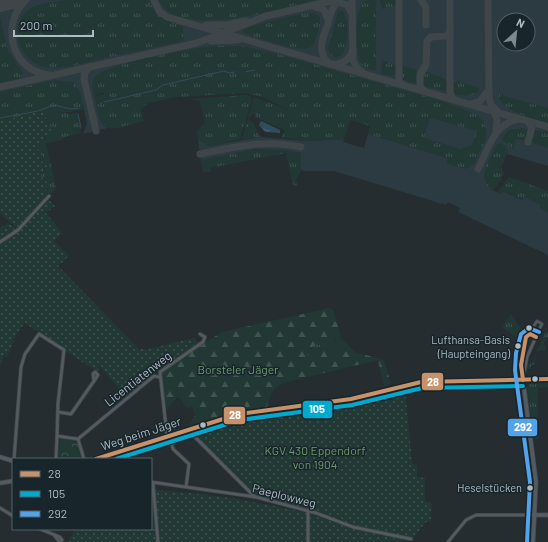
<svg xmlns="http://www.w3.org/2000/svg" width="548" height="542" viewBox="0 0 548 542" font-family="Barlow,sans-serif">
<defs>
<pattern id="grass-tufts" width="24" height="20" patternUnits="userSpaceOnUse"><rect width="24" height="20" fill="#223835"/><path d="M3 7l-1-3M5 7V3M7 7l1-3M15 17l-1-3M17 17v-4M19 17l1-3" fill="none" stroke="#3f5351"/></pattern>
<pattern id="forest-firs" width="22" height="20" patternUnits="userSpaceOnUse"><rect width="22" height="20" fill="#223835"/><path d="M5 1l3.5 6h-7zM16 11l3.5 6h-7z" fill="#3f5351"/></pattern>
<pattern id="park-crowns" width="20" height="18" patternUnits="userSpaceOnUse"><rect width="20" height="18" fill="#223835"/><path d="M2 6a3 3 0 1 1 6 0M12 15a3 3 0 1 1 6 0" fill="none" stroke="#3f5351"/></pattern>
<pattern id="garden-dots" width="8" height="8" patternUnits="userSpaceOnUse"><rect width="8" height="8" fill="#223835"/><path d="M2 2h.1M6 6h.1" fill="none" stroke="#3f5351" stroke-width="1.8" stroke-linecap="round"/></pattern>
<pattern id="water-ripples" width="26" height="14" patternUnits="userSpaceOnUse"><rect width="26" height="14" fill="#314c5b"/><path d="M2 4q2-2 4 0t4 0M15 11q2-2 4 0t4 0" fill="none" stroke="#4c6471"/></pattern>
</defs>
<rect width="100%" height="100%" fill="#252d31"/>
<path fill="#2c3a41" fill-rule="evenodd" d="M0 0H548V166L507 154 501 166 503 176 484 174 486 182 492 190 501 194 502 191 522 200 524 196 541 205 540 208 548 212V255L458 212 460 208 448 202 446 205 334 171H304L301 170 300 153 283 150 256 149 201 160 198 139 209 146 260 137 306 141 344 139 343 142 364 148 368 134 448 158 447 163 463 168 470 167 417 139 412 133 225 85 108 110 104 92 94 94 100 120 103 125 108 128 83 134 87 123 81 97 57 107 0 121ZM504 20H528V44H504Z"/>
<g fill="url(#grass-tufts)" fill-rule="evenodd">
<path d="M65 0H149C156 18 167 19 183 27L184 41C156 47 128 53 100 59 84 63 64 70 46 67 20 63 6 25 30 9 38 3 55 2 65 0Z"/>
<path d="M159 0H315C282 8 178 42 159 0Z"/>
<path d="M368 0H376V69L374 71C369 69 364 68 361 63 355 53 355 15 361 6 362 3 365 1 368 0Z"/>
<path d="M380 0H396V5L382 9Z"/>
<path d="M342 11C350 18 348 46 342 55L336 58 330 54 328 49 338 12Z"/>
<path d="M314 13 320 17V24L314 45 307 49 291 48 243 33 244 29C268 21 289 15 314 13Z"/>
<path d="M0 16 8 51 23 73 19 79 0 83Z"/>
<path d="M214 46H242L278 54 445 102 476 114 481 118 486 126V138L474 164 465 169 446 163 448 158 368 134 370 126 350 120 344 139 306 141 282 137 285 131 283 129 255 117 256 115 253 113 248 119 253 122 260 137 242 139 254 97 289 110 262 97 245 93 177 97 148 103 141 110 144 121C107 130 103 138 94 97L104 94V92L94 96C92 90 91 83 94 78 102 64 196 47 214 46ZM430 118 477 131 472 145 461 149 424 138Z"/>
<path d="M382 60 396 65 395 73 393 76 381 74Z"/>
<path d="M403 66 417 70V84L403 80 401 67Z"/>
<path d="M426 72 446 79 447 88 445 91 423 86 422 74Z"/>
<path d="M55 80 74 82 81 94 84 109 71 112H60L70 114 77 113 81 133 64 137 61 140 46 143 56 189 49 195C45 184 33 169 43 156L35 147 52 129 42 111 0 121V92Z"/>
<path d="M457 81 479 88V90C473 98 463 95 454 94L453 84Z"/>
<path d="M497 94 548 108V123C532 118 502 112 497 94Z"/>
<path d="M246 95 250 96 252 100 240 139 209 146 198 139 197 131 205 123 200 101 191 99Z"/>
<path d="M523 128 528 131 524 140 516 139 513 148 517 152 501 139 509 130Z"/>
<path d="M535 130 548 132V148L532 143 531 140Z"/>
<path d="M501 143 506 147 508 152 501 166 502 179 493 190C475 180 491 157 497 144Z"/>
<path d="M256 149 283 150 301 153V170L296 180 298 186 293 185 286 153 210 168 211 172H203L201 160Z"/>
<path d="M509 177 548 191V212L540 208 541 205 524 196 522 200 503 191 501 195 497 193Z"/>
<path d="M511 314 521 329 517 338 502 327Z"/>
<path d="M548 331V338H546L543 345 546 347 545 350 538 351 535 357V364L531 365V369H528L527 367 533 361 545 333Z"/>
<path d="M334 337 338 346 335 352 331 350 328 351 326 347Z"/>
<path d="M317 343 320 345 321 356 308 361 307 352Z"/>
<path d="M548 383V387L538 388 537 428 538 429V439H534L527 386 529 384Z"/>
</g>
<path fill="url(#forest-firs)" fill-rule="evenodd" d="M330 308 334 311 341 338 355 352 384 360 391 384 384 386 378 360 283 383C272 388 270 395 267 407L226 414 188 426 196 414H194L193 407 186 408 181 399 177 397 165 412 160 373 212 338 223 332ZM335 337 338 346 335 352 331 350 327 351 326 347ZM317 343 320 345 321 356 308 361 307 352Z"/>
<path fill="url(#park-crowns)" d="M65 438 76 440 83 459H58L60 440Z"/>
<g fill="url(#garden-dots)">
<path d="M42 111 52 129 35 147 43 155 40 160 48 167 40 176 49 184 45 189 49 194 17 228 0 214V121Z"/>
<path d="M49 200 55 206 46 213 62 233 54 241 68 255V257L58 266 139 349H148L194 338 198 343 157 371 126 397 100 366 97 372 25 323 17 333 7 357 4 356 0 365V228L8 223 19 231Z"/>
<path d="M405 389 412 463 417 466V477L425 478V501L434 504 431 506V521L426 522 413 538 354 526 317 511 257 496 192 432 240 418 352 403Z"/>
<path d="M155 490C206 493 256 501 306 513V542H160Z"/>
<path d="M310 514 353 528 412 541 310 542Z"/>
<path d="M151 526 156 528 157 542H68L75 529H151Z"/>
</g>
<path fill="#223835" d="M151 484H152L156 528 151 526Z"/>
<path fill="url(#water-ripples)" d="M261 121 280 130V133L265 132 259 125Z"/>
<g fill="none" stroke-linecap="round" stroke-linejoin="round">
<g stroke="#314c5b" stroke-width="1">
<path d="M245 72 255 70"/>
<path d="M104 102 156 90 163 85 224 71 229 73 235 72"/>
<path d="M78 114 81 128"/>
<path d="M0 118 38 111 54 105 71 109 78 108"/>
</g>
<g stroke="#3e464a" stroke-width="7">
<path d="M26 0C0 24 11 71 49 75"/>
<path d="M154 0 159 11 167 17 548 127"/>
<path d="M340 0C332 6 330 15 328 24 325 32 320 43 322 51 325 72 349 66 353 49"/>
<path d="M352 0 353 60 357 68 362 72"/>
<path d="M399 0V81L403 85"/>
<path d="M421 0 426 7V25"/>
<path d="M450 0V93L454 100"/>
<path d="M488 0 489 96 491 105 498 112"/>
<path d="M335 1 347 5 352 14"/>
<path d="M313 6 324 10 328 20"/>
<path d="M206 25H226L246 21"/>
<path d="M211 41 238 40"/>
<path d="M90 67 85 72 84 79 96 131"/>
<path d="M0 87 197 43 266 16 336 0"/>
<path d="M424 91 420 87V74L426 65 427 41 431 37 446 36 450 32"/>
<path d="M471 104 480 101 488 91"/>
<path d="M493 109 497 120 496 131"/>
<path d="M528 142 532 127 528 122"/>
<path d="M200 154C235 147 265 139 301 147"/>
<path d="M478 169C488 150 494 123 519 119"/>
</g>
<path stroke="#3e464a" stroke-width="18" d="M0 3 12 0"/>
<defs>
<path id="pedestrian" d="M537 321 542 324 536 335 530 332Z"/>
<g id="minor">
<path d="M0 242 18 230 49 196"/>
<path d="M529 334 536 337 527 357 523 380C519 370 521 341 529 334Z"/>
<path d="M95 372 98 375 94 381 93 374Z"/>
<path d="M58 412 71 414 94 381"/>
<path d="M188 430 255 497"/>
<path d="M167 436 160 372 203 342 205 337 200 334"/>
<path d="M170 436 173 449 189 464 186 487"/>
<path d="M78 439 154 376 159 377"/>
<path d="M78 439 84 459"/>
<path d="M14 459 21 367 25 354 39 334 64 350 58 403 57 436"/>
<path d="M56 459 57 436 78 439"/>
<path d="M151 482 256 497 316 513 353 527 411 539"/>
<path d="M153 483 158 542"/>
<path d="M0 508 13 516"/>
<path d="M308 510V542"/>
<path d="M40 529 60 537 62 540 59 541 54 535"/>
<path d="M448 542 466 520 476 515H535"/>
</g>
<g id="tertiary">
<path d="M523 380 536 482 533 542"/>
<path d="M0 457 13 461"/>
<path d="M96 459 239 414 351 399 421 382 548 379"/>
<path d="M0 483 13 481"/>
<path d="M535 515H548"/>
</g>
</defs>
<use href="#pedestrian" stroke="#42494c" stroke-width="3.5"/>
<use href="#minor" stroke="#42494c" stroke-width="4"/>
<use href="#tertiary" stroke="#42494c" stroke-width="5"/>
<use href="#pedestrian" stroke="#545b60" stroke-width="2"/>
<use href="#minor" stroke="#545b60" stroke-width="2.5"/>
<use href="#tertiary" stroke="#545b60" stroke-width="3.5"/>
<defs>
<g id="bus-1">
<path d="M523 380 521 365 526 337 530 334 536 337"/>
<path d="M96 459 239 414 351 399 421 382 548 379"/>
</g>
<path id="bus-2" d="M116 459 240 420 352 405 422 388 523 386"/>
<path id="bus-3" d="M527 542 530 482 515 370 516 353 521 334 529 328 539 332"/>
</defs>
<use href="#bus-1" stroke="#18252b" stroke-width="7"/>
<use href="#bus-2" stroke="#18252b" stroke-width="7"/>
<use href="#bus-3" stroke="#18252b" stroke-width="7"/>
<use href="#bus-1" stroke="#c7916a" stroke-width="4"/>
<use href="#bus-2" stroke="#00a9ce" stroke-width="4"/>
<use href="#bus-3" stroke="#53a3e8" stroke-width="4"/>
</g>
<g fill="#adbbc4" stroke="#18252b" stroke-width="1.5">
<circle cx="529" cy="328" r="3.5"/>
<circle cx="518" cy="346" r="3.5"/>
<circle cx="535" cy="379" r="3.5"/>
<circle cx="203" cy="425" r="3.5"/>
<circle cx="530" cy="488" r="3.5"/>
</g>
<g text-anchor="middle" stroke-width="3" stroke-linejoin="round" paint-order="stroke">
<g font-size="11" fill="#adbbc4" stroke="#18252b" text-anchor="end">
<text x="510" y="344">Lufthansa-Basis<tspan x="510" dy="14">(Haupteingang)</tspan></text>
<text x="522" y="492">Heselstücken</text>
</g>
<g font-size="12" fill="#6d996c" stroke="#18252b">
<text x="238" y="374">Borsteler Jäger</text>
<text x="315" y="455">KGV 430 Eppendorf<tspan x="315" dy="14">von 1904</tspan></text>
</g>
<g font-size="12" fill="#adbbc4" stroke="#18252b">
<text transform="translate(138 379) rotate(-38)" y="4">Licentiatenweg</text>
<text transform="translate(141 434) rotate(-18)" y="4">Weg beim Jäger</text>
<text transform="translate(284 496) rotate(14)" y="4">Paeplowweg</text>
</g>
</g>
<g stroke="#18252b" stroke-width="1.5">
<rect x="421" y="372" width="23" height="19" rx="4" fill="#c7916a"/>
<rect x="302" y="400" width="31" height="19" rx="4" fill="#00a9ce"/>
<rect x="223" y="406" width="23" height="19" rx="4" fill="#c7916a"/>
<rect x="507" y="418" width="31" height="19" rx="4" fill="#53a3e8"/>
</g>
<g font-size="11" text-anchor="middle" font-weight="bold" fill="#fff">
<text x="433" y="386">28</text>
<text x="317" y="413">105</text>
<text x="235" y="419">28</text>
<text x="523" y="431">292</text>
</g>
<rect x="12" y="458" width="140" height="72" fill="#18252b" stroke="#546168"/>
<rect x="20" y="471" width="20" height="6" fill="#c7916a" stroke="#546168"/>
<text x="48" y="478" font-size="12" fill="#adbbc4">28</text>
<rect x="20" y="491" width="20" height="6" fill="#00a9ce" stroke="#546168"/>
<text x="48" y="498" font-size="12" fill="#adbbc4">105</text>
<rect x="20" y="511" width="20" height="6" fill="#53a3e8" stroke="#546168"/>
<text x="48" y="518" font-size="12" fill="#adbbc4">292</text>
<g transform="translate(516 32) rotate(27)"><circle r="19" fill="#18252b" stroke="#546168"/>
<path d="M0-3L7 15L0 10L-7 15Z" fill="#7d8991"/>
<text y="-6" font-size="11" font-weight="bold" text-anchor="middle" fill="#adbbc4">N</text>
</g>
<path d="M14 30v6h79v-6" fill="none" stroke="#adbbc4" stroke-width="2"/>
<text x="20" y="30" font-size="12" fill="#adbbc4" stroke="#18252b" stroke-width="3" paint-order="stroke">200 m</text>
</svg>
